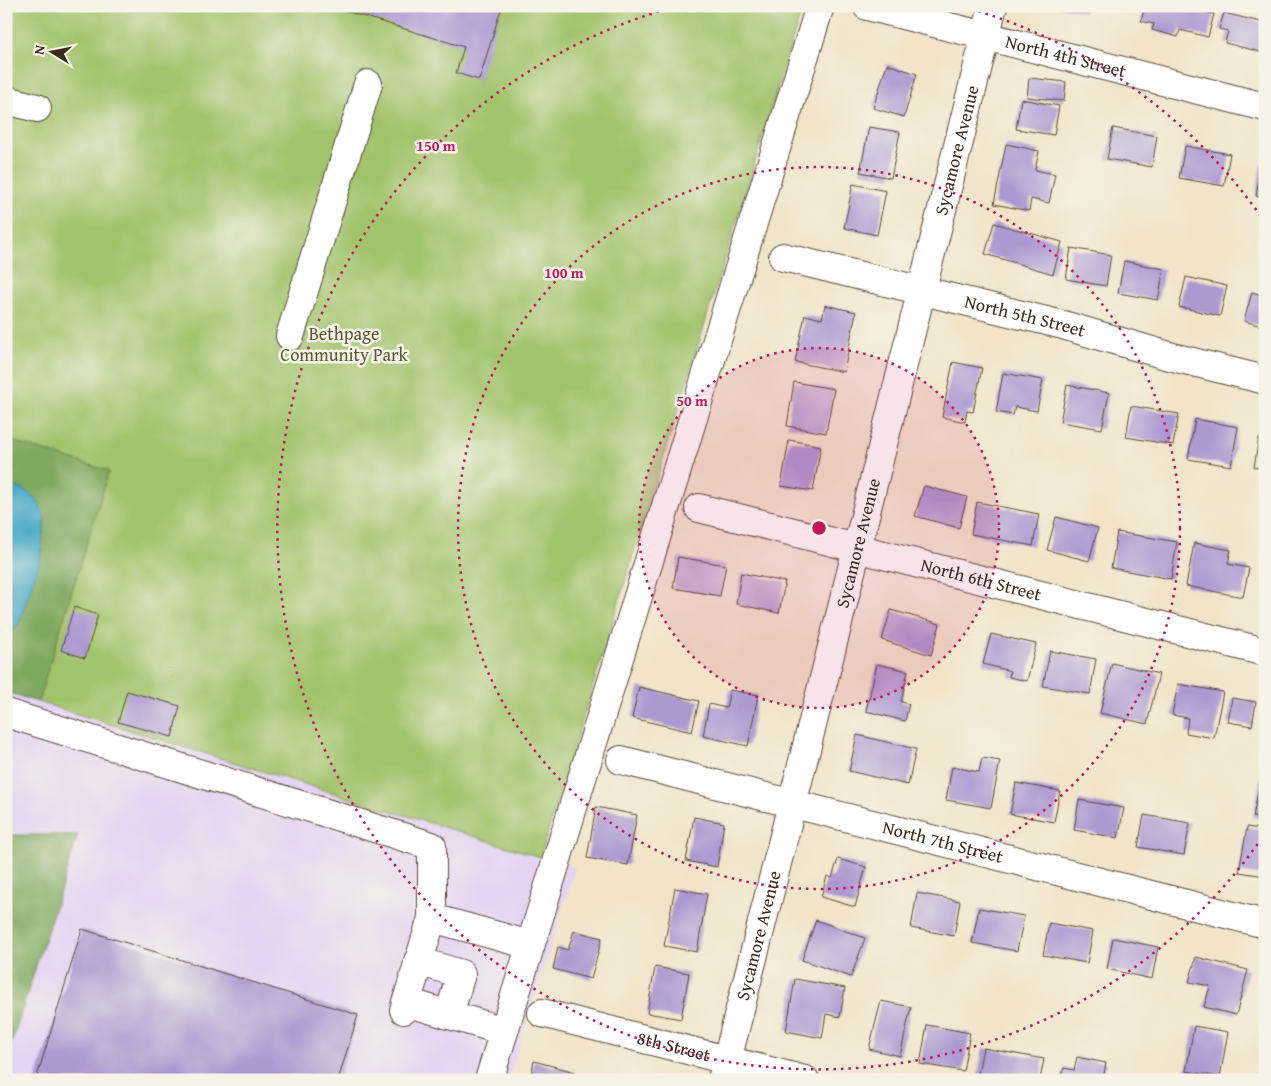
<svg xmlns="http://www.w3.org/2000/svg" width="1271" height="1086" viewBox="0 0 1271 1086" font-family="'Gentium Book Plus',serif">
<rect width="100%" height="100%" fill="#f7f3e8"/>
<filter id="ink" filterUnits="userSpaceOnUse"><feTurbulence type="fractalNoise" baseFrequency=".02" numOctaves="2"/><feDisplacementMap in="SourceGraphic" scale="10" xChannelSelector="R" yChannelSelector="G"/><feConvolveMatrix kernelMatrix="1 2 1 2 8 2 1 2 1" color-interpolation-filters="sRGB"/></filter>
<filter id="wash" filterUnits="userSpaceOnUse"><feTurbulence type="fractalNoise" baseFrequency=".0096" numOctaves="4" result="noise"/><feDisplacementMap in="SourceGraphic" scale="20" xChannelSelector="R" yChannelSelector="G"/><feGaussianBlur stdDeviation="1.12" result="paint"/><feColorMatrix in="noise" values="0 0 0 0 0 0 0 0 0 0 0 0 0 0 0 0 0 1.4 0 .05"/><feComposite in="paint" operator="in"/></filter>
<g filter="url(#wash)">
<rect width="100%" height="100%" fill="#f1e4c9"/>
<path fill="#e4d3f2" d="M6 692 540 857 575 868 508 1080H6Z"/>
<path fill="#a1c36c" stroke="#6e7645" d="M6 6H803L540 857 6 692Z"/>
<g fill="#80a960" stroke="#5e6a3f">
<path d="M6 439 109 471 38 702 6 692V635L19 624 23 489 6 485Z"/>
<path d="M6 835H78L6 1060Z"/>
</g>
<path fill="#48a9c7" stroke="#426a72" d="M6 485 23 489 38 500 45 519 40 561 19 624 6 635Z"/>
<g id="blocks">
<g fill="#ad99d1">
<path d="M347 6H502L479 80 456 73 464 47 346 11Z"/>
<path d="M1060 6H1086L1085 12 1060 7Z"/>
<path d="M1145 6H1195L1194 10 1214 14 1208 37 1180 30 1178 37 1152 30 1154 24 1141 21Z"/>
<path d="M1224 13 1265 23V53L1225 43 1228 31 1219 29Z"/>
<path d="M887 64 917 74 904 117 873 108Z"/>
<path d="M1029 78 1066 82 1064 101 1027 97Z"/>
<path d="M1021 99 1059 106 1054 135 1016 129Z"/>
<path d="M869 127 900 132 891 178 860 172Z"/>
<path d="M1113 128 1157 136 1152 167 1107 159Z"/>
<path d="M1006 144 1039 151 1035 170 1055 174 1049 203 1031 199 1029 211 994 204Z"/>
<path d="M1185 146 1230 154 1224 186 1179 178Z"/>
<path d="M1261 165 1265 166V198L1256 196Z"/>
<path d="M853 184 886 191 877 235 844 228Z"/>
<path d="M994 223 1062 242 1053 274 985 254Z"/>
<path d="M1071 248 1111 255 1106 286 1066 279Z"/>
<path d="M1124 261 1164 269 1158 300 1118 293Z"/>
<path d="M1186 277 1227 286 1220 316 1179 307Z"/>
<path d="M1252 292 1265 296V327L1244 321Z"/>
<path d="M825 305 856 312 844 372 795 362 805 315 822 319Z"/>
<path d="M953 362 982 368 973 412 967 411 965 422 942 417Z"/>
<path d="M1003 373 1043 380 1037 411 1015 407 1013 415 996 412Z"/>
<path d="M794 382 834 389 826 433 787 426Z"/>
<path d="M1067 385 1109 393 1102 429 1060 422Z"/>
<path d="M1131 406 1179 414 1173 445 1126 437Z"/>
<path d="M1195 419 1238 427 1231 466 1188 459Z"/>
<path d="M1259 438 1265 439V469L1254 467Z"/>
<path d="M789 440 821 446 813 491 781 486Z"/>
<path d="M924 486 967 497 959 528 915 516Z"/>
<path d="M977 502 1039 514 1033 546 971 534Z"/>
<path d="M1056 517 1098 528 1089 561 1047 550Z"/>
<path d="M1117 532 1177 542 1171 579 1111 568Z"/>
<path d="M1194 543 1231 550 1228 564 1249 568 1243 597 1186 586Z"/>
<path d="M678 557 726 565 720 596 673 588Z"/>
<path d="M741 573 785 582 779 613 736 604Z"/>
<path d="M74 607 98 615 85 658 61 650Z"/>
<path d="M891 610 940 624 931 655 882 640Z"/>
<path d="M991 634 1036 644 1027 681 1009 677 1010 671 983 664Z"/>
<path d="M1050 651 1096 659 1090 694 1043 686Z"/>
<path d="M1112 663 1159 674 1147 724 1100 713Z"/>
<path d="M877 664 908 671 901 702 909 704 905 721 866 711Z"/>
<path d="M1178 684 1223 692 1214 738 1186 733 1188 718 1172 715Z"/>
<path d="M639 687 699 701 692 732 632 718Z"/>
<path d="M730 690 758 695 748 746 703 736 709 704 726 708Z"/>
<path d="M127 691 180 706 172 737 118 722Z"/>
<path d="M1232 698 1256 702 1252 726 1228 722Z"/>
<path d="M857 735 916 749 908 785 849 771Z"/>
<path d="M982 758 1000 761 991 808 946 800 952 767 979 772Z"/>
<path d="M1262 771 1265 772V820L1253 817Z"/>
<path d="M1016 783 1060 791 1054 822 1010 814Z"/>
<path d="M1079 800 1124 808 1118 838 1074 830Z"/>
<path d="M596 807 637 815 628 865 587 858Z"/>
<path d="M1144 815 1190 823 1184 855 1138 847Z"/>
<path d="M694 817 724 823 717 867 686 861Z"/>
<path d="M1247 827 1265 830V876L1239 872Z"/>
<path d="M838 859 866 867 855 907 821 897 827 876 832 878Z"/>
<path d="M675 888 707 894 697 952 664 946Z"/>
<path d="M917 893 960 901 954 936 911 928Z"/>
<path d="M979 908 1024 916 1017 951 972 943Z"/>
<path d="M816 920 865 938 851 977 802 960Z"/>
<path d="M1049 923 1093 931 1087 963 1043 955Z"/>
<path d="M82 929 358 1015 338 1080H36Z"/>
<path d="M574 931 602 938 591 979 553 969 558 947 568 950Z"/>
<path d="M1113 938 1158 947 1152 979 1107 969Z"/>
<path d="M1196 957 1248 970 1236 1015 1204 1007 1210 986 1189 982Z"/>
<path d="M655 967 689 973 681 1019 647 1013Z"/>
<path d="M795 979 845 988 840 1017 826 1014 822 1038 786 1031Z"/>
<path d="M881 1001 911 1007 900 1056 869 1049Z"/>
<path d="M927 1025 970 1033 963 1071 920 1064Z"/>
<path d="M1194 1026 1228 1032 1220 1077 1186 1071Z"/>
<path d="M983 1048 1044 1059 1040 1080 977 1079Z"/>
<path d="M1077 1057 1106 1063 1104 1074 1125 1080H1061L1064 1068 1074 1070Z"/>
<path d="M534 1061 575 1072 573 1080H530Z"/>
</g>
</g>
</g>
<g filter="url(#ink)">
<use href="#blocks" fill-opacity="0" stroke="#564638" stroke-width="1"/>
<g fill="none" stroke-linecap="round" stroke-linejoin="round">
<defs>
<g id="minor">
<path id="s1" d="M867 6 1265 107"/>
<path d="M6 100 37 108"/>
<path id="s2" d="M783 257 1063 325 1169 356 1265 380"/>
<path d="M290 336 368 84"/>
<path id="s3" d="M699 508 1265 652"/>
<path d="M6 713 432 846V918L530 945"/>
<path id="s4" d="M621 760 1265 924"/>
<path d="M418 961 461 974 449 1015"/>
<path d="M406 1002 504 1031"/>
<path d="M404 1010 432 918"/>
<path id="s5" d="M542 1013 805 1080"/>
<path d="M489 1080 820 6"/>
<path id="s6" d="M722 1080 852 568 993 6"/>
</g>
</defs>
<use href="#minor" stroke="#564638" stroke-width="30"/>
<use href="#minor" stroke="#fff" stroke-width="28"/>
</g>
</g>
<circle cx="819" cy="528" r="180" fill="#c2185b" fill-opacity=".12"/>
<g fill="none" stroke="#c2185b" stroke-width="2.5" stroke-dasharray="2.5 5">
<circle cx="819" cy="528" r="180"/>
<circle cx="819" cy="528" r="361"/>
<path d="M1262 838A541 541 0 1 1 674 7M964 7A541 541 0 0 1 1262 218"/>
</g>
<g text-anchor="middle" stroke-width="5" stroke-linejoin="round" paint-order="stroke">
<g font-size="18" fill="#3b2a1e" stroke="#f7f3e8">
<text dy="6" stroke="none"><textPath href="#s1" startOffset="205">North 4th Street</textPath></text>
<text dy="6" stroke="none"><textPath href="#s6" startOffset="959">Sycamore Avenue</textPath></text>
<text dy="6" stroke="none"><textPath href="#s2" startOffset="249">North 5th Street</textPath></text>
<text dy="6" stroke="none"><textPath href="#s6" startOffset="554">Sycamore Avenue</textPath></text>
<text dy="6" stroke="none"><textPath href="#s3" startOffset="291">North 6th Street</textPath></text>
<text dy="6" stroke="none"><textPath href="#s4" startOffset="332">North 7th Street</textPath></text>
<text dy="6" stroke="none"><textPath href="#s6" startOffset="149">Sycamore Avenue</textPath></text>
<text dy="6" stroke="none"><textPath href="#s5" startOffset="136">8th Street</textPath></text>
</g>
<g font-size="18" fill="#5a5835" stroke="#f7f3e8">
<text x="344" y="340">Bethpage<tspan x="344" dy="21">Community Park</tspan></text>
</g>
</g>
<circle cx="819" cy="528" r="8" fill="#c2185b" stroke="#f7f3e8" stroke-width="2.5"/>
<g font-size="15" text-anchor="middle" font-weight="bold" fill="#c2185b" stroke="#f7f3e8" stroke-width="5" stroke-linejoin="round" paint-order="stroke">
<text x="436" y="151">150 m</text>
<text x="564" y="278">100 m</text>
<text x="692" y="406">50 m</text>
</g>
<rect width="1271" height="1086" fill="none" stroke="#f7f3e8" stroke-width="25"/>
<g transform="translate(52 52) rotate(280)" stroke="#f7f3e8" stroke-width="4" paint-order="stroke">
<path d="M0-4L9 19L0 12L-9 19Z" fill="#3b2a1e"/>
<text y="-8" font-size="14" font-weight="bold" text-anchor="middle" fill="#3b2a1e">N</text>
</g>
</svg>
